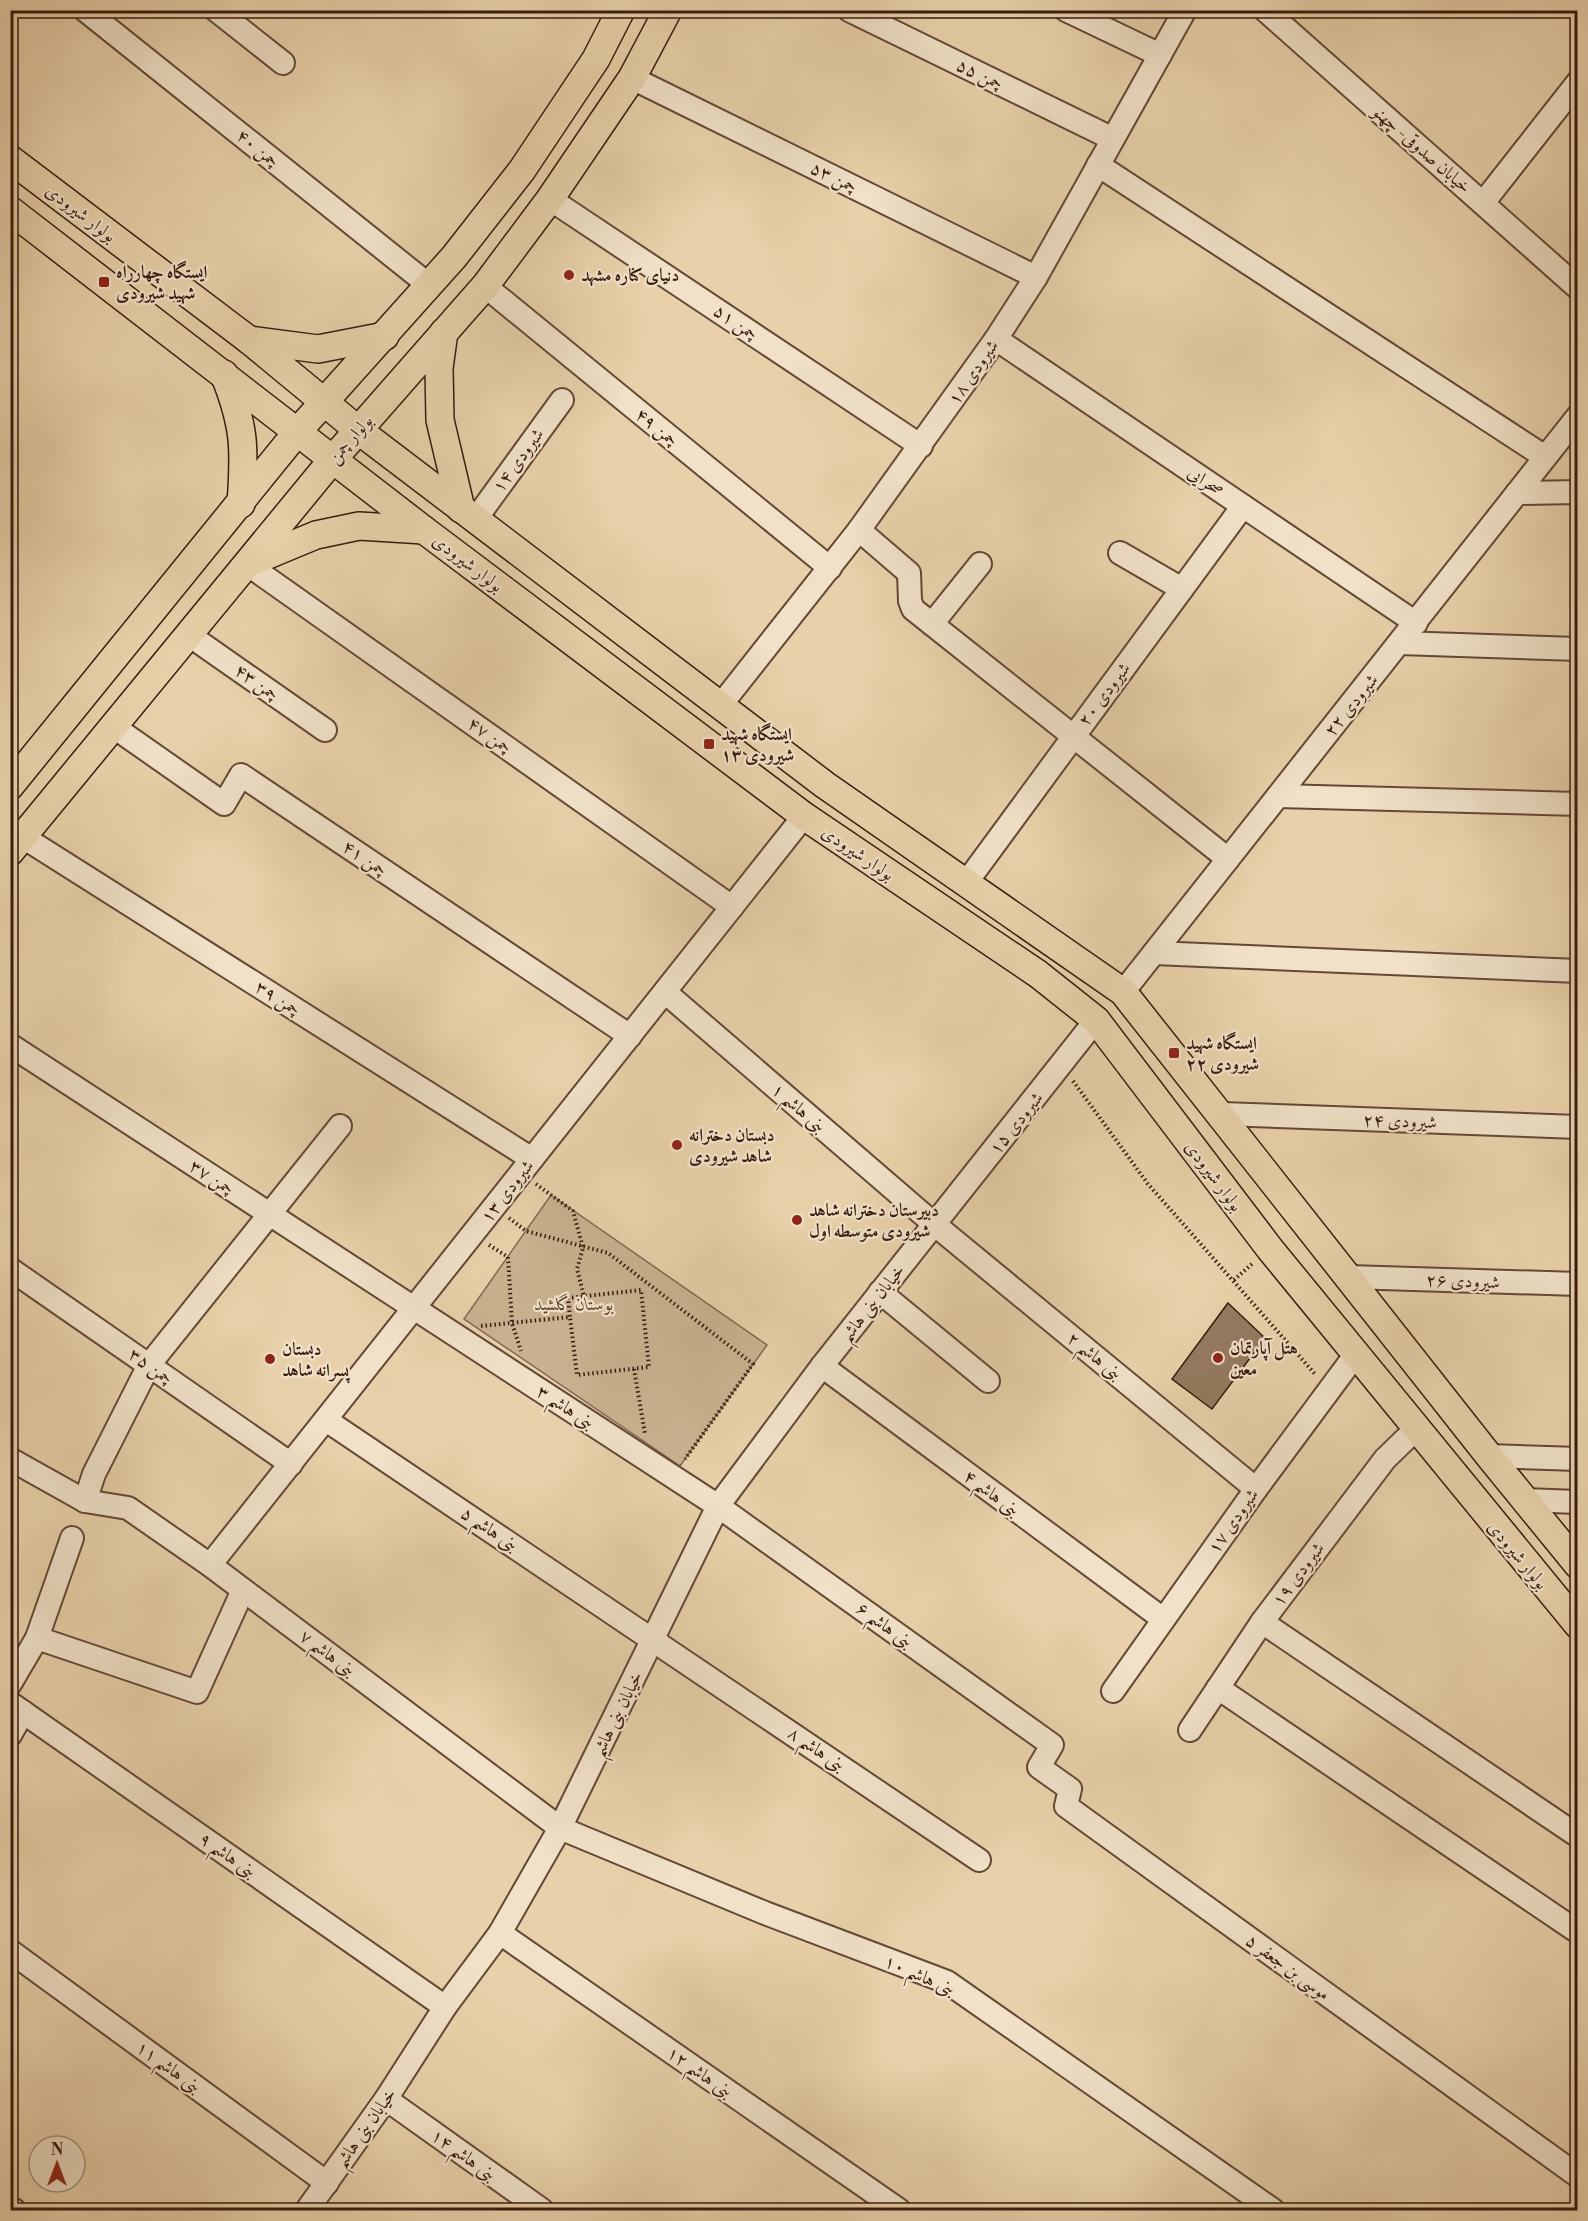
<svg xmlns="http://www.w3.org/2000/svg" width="1588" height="2221" viewBox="0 0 1588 2221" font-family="'Libre Bodoni',Amiri,serif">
<rect width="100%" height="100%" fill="#e8d1aa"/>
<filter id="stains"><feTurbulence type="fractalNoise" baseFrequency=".00333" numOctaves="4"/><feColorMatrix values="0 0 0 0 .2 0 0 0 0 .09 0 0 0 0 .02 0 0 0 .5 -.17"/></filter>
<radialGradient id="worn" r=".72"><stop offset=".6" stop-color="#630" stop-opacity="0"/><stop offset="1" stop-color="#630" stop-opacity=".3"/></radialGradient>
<path fill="#cab290" stroke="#816650" stroke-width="1.5" d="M551 1195 767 1345 680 1466 464 1319Z"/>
<path fill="#947a60" stroke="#381b0f" stroke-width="1.5" d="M1228 1303 1265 1338 1212 1409 1172 1379Z"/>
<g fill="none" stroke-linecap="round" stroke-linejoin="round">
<defs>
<g id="minor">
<path d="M85 10 430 286"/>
<path d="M216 10 283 63"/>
<path d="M849 10 1111 138"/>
<path d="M1066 10 1160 55"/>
<path d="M1265 10 1578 288"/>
<path d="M632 78 1036 277"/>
<path d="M1098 165 1545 457"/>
<path d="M550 199 921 446"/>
<path d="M1483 203 1578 82"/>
<path d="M485 286 830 568"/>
<path d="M996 339 1416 623"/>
<path d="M1517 493 1578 492"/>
<path d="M475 520 562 400"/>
<path d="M859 530 909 573 910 601 913 609 1228 859"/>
<path d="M1120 553 1182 589"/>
<path d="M247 564 732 907"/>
<path d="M932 624 980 564"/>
<path d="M189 635 325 730"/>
<path d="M1400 643 1578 649"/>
<path d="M720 706 859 530 996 339 1036 277 1185 10"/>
<path d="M114 727 224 804 241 775 630 1036"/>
<path d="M1278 796 1578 804"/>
<path d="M23 837 532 1159"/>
<path d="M966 883 1243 506"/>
<path d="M1154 953 1578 971"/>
<path d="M665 992 934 1224 1256 1489"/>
<path d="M1123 992 1578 416"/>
<path d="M10 1045 718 1506 1052 1745 1039 1767 1070 1789 1066 1806 1578 2176"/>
<path d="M1222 1114 1578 1127"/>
<path d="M10 1269 291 1464"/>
<path d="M1349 1277 1578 1284"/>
<path d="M880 1292 988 1381"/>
<path d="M822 1366 1163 1619"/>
<path d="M326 1420 979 1860"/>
<path d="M1489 1456 1578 1459"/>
<path d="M10 1459 85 1501 128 1508 210 1565 560 1828 765 1913 947 1982 1273 2210"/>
<path d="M1524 1500 1578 1502"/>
<path d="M85 1501 94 1474 149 1365 340 1126"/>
<path d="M210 1565 804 816"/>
<path d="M1262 1622 1578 1836"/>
<path d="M37 1638 197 1692 243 1590"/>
<path d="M10 1684 37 1638 72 1538"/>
<path d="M1218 1688 1578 1932"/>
<path d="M1113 1691 1256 1489 1356 1354"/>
<path d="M10 1703 445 2007"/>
<path d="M1190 1730 1262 1622 1385 1459 1417 1428"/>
<path d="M10 1735 23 1712"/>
<path d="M500 1933 899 2210"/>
<path d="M10 1951 327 2183"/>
<path d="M386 2099 542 2210"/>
<path d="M10 2208 14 2210"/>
<path d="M307 2210 386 2099 445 2007 500 1933 560 1828 718 1506 822 1366 1096 1020"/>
</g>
<g id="major">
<path d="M10 159 249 340 358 430 825 785 1123 992 1489 1456 1578 1565"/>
<path d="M10 210 424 530 804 816 1038 974 1096 1020 1270 1249 1578 1625"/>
<path d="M444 332 439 368 440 420 461 509"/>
<path d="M249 340 318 349 385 336"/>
<path d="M224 374C245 426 245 449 241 504"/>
<path d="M251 562 316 535 359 526 424 530"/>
<path d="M10 786 298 431 454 257 522 170 596 59 621 10"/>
<path d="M10 852 333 459 485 286 550 199 632 78 668 10"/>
</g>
</defs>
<use href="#minor" stroke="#644836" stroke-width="26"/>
<use href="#major" stroke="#381b0f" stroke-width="30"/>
<g stroke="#381b0f" stroke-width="4" stroke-dasharray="1.5 3" stroke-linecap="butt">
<path d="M1073 1081 1148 1184 1315 1374"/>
<path d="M536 1184 573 1211 583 1248 577 1269 584 1296"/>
<path d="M509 1218 526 1231 608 1253 753 1364 685 1459"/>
<path d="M489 1245 508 1257 512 1323 521 1351"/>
<path d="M1234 1280 1253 1263"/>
<path d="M481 1326 570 1317 568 1298 641 1290 649 1367 577 1375 570 1317"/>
<path d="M634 1369 645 1434"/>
</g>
<use href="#minor" stroke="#f0e1c8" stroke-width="22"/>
<use href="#major" stroke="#e8d1aa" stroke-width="27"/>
</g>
<g fill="#8f2418" stroke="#f0e1c8" stroke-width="2">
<circle cx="569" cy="275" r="6"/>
<rect x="98" y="276" width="12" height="12" rx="3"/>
<rect x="703" y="738" width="12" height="12" rx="3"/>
<rect x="1168" y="1047" width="12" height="12" rx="3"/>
<circle cx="677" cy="1145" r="6"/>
<circle cx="797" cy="1220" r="6"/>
<circle cx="1218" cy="1358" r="6"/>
<circle cx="270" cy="1359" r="6"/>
</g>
<g text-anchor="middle" stroke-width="4.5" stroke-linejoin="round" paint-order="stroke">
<g font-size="18" fill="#381b0f" stroke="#f0e1c8">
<text transform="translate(980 74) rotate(26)" y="6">چمن ۵۵</text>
<text transform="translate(258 148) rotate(39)" y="6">چمن ۴۰</text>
<text transform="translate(1422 149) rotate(41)" y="6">خیابان صدوقی- چهنو</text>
<text transform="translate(834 177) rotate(26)" y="6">چمن ۵۳</text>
<text transform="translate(81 213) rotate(37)" y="6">بولوار شیرودی</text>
<text transform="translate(736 322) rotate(34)" y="6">چمن ۵۱</text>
<text transform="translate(973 372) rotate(-55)" y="6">شیرودی ۱۸</text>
<text transform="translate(657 427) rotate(39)" y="6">چمن ۴۹</text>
<text transform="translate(350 439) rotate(-49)" y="6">بولوار چمن</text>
<text transform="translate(518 460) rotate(-54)" y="6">شیرودی ۱۴</text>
<text transform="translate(1206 481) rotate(34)" y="6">صحرایی</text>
<text transform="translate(468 563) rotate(37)" y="6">بولوار شیرودی</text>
<text transform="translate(257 682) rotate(35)" y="6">چمن ۴۳</text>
<text transform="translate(1104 694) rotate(-53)" y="6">شیرودی ۲۰</text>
<text transform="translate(1351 705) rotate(-51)" y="6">شیرودی ۲۲</text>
<text transform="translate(490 735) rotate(35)" y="6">چمن ۴۷</text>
<text transform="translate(858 853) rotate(34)" y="6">بولوار شیرودی</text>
<text transform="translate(365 858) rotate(34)" y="6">چمن ۴۱</text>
<text transform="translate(278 998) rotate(32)" y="6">چمن ۳۹</text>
<text transform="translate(799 1108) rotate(41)" y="6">بنی هاشم ۱</text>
<text transform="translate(1400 1121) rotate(2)" y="6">شیرودی ۲۴</text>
<text transform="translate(1016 1123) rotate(-51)" y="6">شیرودی ۱۵</text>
<text transform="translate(1214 1176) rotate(53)" y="6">بولوار شیرودی</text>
<text transform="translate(212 1177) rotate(33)" y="6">چمن ۳۷</text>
<text transform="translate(507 1191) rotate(-52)" y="6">شیرودی ۱۳</text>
<text transform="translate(1463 1281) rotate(2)" y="6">شیرودی ۲۶</text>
<text transform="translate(872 1303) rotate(-52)" y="6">خیابان بنی هاشم</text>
<text transform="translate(1095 1356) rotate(39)" y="6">بنی هاشم ۲</text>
<text transform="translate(151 1366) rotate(35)" y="6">چمن ۳۵</text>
<text transform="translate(566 1407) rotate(33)" y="6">بنی هاشم ۳</text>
<text transform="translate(992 1493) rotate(37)" y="6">بنی هاشم ۴</text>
<text transform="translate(1233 1521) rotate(-55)" y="6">شیرودی ۱۷</text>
<text transform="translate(490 1529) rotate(34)" y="6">بنی هاشم ۵</text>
<text transform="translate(1518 1555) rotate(50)" y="6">بولوار شیرودی</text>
<text transform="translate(1298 1574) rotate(-53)" y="6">شیرودی ۱۹</text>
<text transform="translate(885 1625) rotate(36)" y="6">بنی هاشم ۶</text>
<text transform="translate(328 1653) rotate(37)" y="6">بنی هاشم ۷</text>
<text transform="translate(617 1714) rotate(-64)" y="6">خیابان بنی هاشم</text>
<text transform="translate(817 1749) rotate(34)" y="6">بنی هاشم ۸</text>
<text transform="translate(228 1855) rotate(35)" y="6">بنی هاشم ۹</text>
<text transform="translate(1288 1967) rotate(36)" y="6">موسی بن جعفر ۵</text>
<text transform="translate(920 1975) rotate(24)" y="6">بنی هاشم ۱۰</text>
<text transform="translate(169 2067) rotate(36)" y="6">بنی هاشم ۱۱</text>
<text transform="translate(700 2072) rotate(35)" y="6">بنی هاشم ۱۲</text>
<text transform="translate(365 2128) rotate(-55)" y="6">خیابان بنی هاشم</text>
<text transform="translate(464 2155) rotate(36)" y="6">بنی هاشم ۱۴</text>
</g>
<g font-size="18" font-weight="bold" fill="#381b0f" stroke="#f0e1c8" text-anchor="start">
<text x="116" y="278">ایستگاه چهارراه<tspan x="116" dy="21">شهید شیرودی</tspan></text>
<text x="581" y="281">دنیای کناره مشهد</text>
<text x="721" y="740">ایستگاه شهید<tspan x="721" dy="21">شیرودی ۱۳</tspan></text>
<text x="1186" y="1049">ایستگاه شهید<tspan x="1186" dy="21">شیرودی ۲۲</tspan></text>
<text x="689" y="1141">دبستان دخترانه<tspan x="689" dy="21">شاهد شیرودی</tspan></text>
<text x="809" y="1216">دبیرستان دخترانه شاهد<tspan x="809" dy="21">شیرودی متوسطه اول</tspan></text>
<text x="1230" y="1354">هتل آپارتمان<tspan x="1230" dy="21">معین</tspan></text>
<text x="282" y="1355">دبستان<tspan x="282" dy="21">پسرانه شاهد</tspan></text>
</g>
<g font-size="18" font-style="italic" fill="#5c412f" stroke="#f0e1c8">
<text x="574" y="1310">بوستان گلشید</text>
</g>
</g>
<rect width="1588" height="2221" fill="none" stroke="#e8d1aa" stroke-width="36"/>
<rect x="12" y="12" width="1564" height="2197" fill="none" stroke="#381b0f" stroke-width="3"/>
<rect x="18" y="18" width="1552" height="2185" fill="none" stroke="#381b0f" stroke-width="1.5"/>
<g transform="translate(57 2164)"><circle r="28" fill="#f0e1c8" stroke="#a6927e" stroke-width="1.5"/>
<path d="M0-4.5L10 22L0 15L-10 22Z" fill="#8f2418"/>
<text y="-9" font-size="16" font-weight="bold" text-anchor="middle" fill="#381b0f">N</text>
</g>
<rect width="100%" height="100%" filter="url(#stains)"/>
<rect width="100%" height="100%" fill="url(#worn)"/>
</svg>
